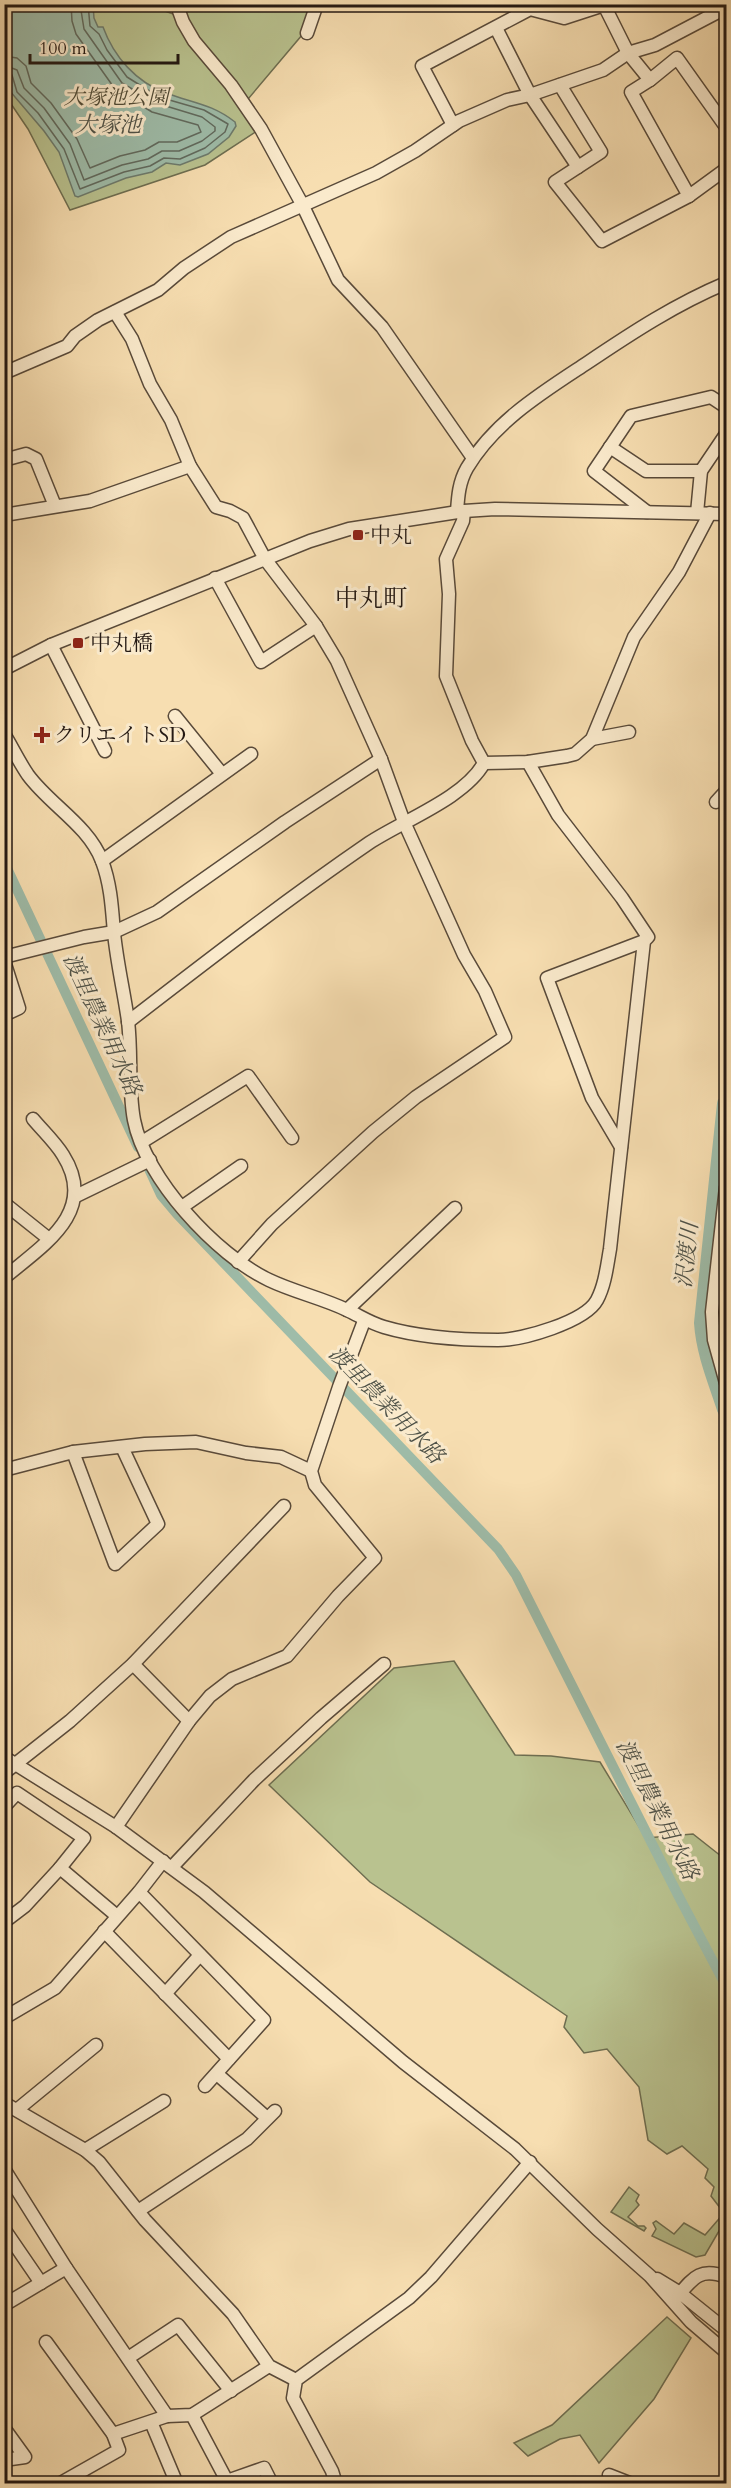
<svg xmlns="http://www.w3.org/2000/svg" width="731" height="2488" viewBox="0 0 731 2488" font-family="Cardo,'Noto Serif JP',serif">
<rect width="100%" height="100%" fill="#f7deb1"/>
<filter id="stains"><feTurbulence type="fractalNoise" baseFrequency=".00333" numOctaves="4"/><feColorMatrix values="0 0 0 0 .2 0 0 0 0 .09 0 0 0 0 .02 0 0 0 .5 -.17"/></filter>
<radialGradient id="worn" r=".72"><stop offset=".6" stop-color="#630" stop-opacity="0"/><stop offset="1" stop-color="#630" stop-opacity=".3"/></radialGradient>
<g fill="#b9c28f" stroke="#6e6e51" stroke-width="1.5">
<path d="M4 5H148L176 15 185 14 188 5H313L302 35 243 105 257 131 205 165 70 210 28 129 5 95Z"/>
<path d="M454 1661 515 1755 551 1756 600 1762 646 1838 693 1834 726 1860V2219L705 2255 696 2257 652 2236 656 2229 653 2223 656 2221 674 2234 684 2223 705 2235 724 2213 711 2196 714 2187 705 2178 708 2169 682 2146 667 2154 648 2140 639 2087 607 2049 584 2053 564 2027 567 2016 370 1882 269 1785 394 1668Z"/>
<path d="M629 2187 639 2195 636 2201 639 2205 628 2217 638 2226H644L646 2228 644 2231 611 2212Z"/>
<path d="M667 2317 691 2338 654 2399 599 2463 580 2435 560 2439 528 2456 514 2443 552 2425Z"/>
</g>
<path fill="#9ebca9" stroke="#6d7b6d" stroke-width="1.5" d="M4 5H93L94 18 98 27H103C114 57 136 82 166 93 193 103 212 104 235 122L236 126 229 137 208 154 180 165 166 163 152 172 126 178 78 197 75 196 59 152 44 131 9 90 5 54Z"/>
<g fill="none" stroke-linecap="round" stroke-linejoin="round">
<g stroke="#616a5e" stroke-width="1.5">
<path d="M4 56 17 58 26 66 31 83 51 103 77 139 90 168 120 156 145 150 159 142H177L201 132 198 125 152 112 115 89 76 34 72 21 71 4"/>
<path d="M4 65 17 70 24 88 44 108 70 144 84 180 122 165 148 159 162 151H179L202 141 215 131V127L202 117 156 103 122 83 84 29 80 4"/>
<path d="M4 72 12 75 17 92 38 113 64 149 80 189 124 172 150 166 164 158 180 159 205 148 225 132 228 124 204 110 159 97 127 77 107 50 99 34 90 26 88 4"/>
</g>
<g stroke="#9ebca9" stroke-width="10">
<path d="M4 862 138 1147"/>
<path d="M149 1169 161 1195 177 1214 498 1549 516 1575 678 1895 726 1986"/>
</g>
<path stroke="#9ebca9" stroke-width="18" d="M726 1104 703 1323C705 1353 717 1381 726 1409"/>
<defs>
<g id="minor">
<path d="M180 4 179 11 183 22 194 41 231 85 261 129 302 204 338 280 382 327 473 458"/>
<path d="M496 28 530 95 578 167"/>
<path d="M307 33 317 4"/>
<path d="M650 80 631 92 689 196"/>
<path d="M560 85 601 152 555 182 602 241 689 196 726 169"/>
<path d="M453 125 422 66 530 9 564 18 604 5 628 53 650 80 677 58 726 127"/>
<path d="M115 312 132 339 150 384 171 420 190 466 216 507 230 511 243 518 265 559 316 626 337 661 381 759 404 822 464 955 485 991 505 1037 416 1097 373 1132 272 1224 238 1262"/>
<path d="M4 373 67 346 75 336 98 320 158 290 184 268 231 237 376 173 415 151 459 121 507 100 530 95 603 70 628 53 655 45 716 13 718 4"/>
<path d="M610 447 646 471H701"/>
<path d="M4 460 26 454 36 459 55 506"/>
<path d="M464 511 463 521 446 559 449 594 446 676 472 741 484 763"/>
<path d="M457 512C458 496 459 482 467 468 495 421 543 392 587 363 633 332 676 304 726 283"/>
<path d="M647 512 594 471 631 416 711 397 726 407"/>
<path d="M697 513 701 471 726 434"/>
<path d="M4 515 90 501 190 466"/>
<path d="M215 578 261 662 316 626"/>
<path d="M51 645 105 751"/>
<path d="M4 669 51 645 310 541 349 529 464 511 495 509 726 514"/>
<path d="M175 716 222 774"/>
<path d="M4 734C12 747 19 762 28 775 50 805 88 825 102 861 111 885 112 909 114 933 117 963 124 992 128 1021 132 1054 128 1088 134 1120 145 1178 216 1255 269 1280 294 1292 322 1298 347 1310 360 1316 370 1323 384 1327 421 1338 460 1340 498 1340 522 1340 585 1322 597 1300 605 1285 607 1266 610 1249L644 941 648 937 622 898 558 815 528 762"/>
<path d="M592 739 629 732"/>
<path d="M484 763 528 762 567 756 575 754 592 739 634 637 679 572 710 513"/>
<path d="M716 802 726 791"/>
<path d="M102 861 251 754"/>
<path d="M4 957 84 937 114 932 157 912 285 822 381 759"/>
<path d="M4 961 19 1008 4 1015"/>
<path d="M128 1022C207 961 286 900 369 843 402 821 465 798 484 763"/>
<path d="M142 1142 248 1076 292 1138"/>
<path d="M621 1147 592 1098 547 978 644 941"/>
<path d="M726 1187 712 1312 714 1340 726 1383"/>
<path d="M76 1196 150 1160"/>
<path d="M4 1203 49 1239"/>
<path d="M182 1207 241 1166"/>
<path d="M4 1278C43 1245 99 1212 63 1155 55 1142 43 1131 33 1119"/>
<path d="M347 1310 455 1208"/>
<path d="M73 1452 115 1564 158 1524 122 1447"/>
<path d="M4 1470 73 1452 145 1444 196 1442 246 1453 281 1457 311 1471"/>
<path d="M133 1664 189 1721"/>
<path d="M4 1757 116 1827 204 1892 403 2062 515 2149 597 2229 650 2276 691 2322 726 2352"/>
<path d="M4 1773 70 1721 133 1664 284 1506"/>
<path d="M4 1807 17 1793 84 1838 60 1868"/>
<path d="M116 1827 189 1721 210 1696 232 1679 287 1656 338 1596 375 1558 315 1485 311 1471 339 1387 364 1321"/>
<path d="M172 1867 254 1780 321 1718 384 1664"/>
<path d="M139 1892 264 2020 205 2086"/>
<path d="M4 1922 25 1906 60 1868 117 1916"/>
<path d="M104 1931 229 2059"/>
<path d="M165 1994 200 1955"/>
<path d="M4 2018 55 1988 139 1892 163 1861"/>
<path d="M217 2074 267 2118"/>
<path d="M4 2103 85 2150 99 2162 145 2220 233 2314 269 2366 296 2380"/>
<path d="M18 2109 96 2045"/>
<path d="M85 2150 164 2101"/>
<path d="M4 2169 66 2268 167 2416"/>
<path d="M138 2211 247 2139 275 2111"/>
<path d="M4 2229 41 2283"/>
<path d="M657 2279 680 2293 726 2330"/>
<path d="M677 2297C693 2278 700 2267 726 2277"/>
<path d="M4 2305 66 2268"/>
<path d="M46 2342 113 2434 119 2450 59 2484"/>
<path d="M128 2358 178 2325 231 2391"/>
<path d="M192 2415 227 2481 264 2468 272 2484"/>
<path d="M151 2422 177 2484"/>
<path d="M4 2428 25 2457 4 2460"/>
<path d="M113 2434 167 2416 192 2415 269 2366"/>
<path d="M609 2475 632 2484"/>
<path d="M336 2484 332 2471 293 2398 296 2380 409 2298 431 2277 530 2162"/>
</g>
</defs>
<use href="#minor" stroke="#594a3a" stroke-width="15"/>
<use href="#minor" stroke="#faeacc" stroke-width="12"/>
</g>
<g fill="#8f2418" stroke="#faeacc" stroke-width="2">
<rect x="352" y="529" width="12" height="12" rx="3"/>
<rect x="72" y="637" width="12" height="12" rx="3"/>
<path d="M39 726h6v6h6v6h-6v6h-6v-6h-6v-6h6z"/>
</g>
<g text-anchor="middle" stroke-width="6" stroke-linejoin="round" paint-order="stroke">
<g font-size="21" font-style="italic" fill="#514c38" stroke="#faeacc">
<text x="116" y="104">大塚池公園</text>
</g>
<g font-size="21" fill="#241913" stroke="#faeacc" text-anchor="start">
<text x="370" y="542">中丸</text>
<text x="90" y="650">中丸橋</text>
<text x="54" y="742">クリエイトSD</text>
</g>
<g font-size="22" font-style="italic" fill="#4f5248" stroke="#faeacc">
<text x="108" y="132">大塚池</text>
<text transform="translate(103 1024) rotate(65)" y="8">渡里農業用水路</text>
<text transform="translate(686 1255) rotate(-84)" y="8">沢渡川</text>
<text transform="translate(387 1404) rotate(46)" y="8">渡里農業用水路</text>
<text transform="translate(658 1809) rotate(63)" y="8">渡里農業用水路</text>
</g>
<g font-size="24" fill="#241913" stroke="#faeacc">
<text x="371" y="606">中丸町</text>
</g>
</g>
<rect width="731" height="2488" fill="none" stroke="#f7deb1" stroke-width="24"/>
<rect x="6" y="6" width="719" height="2476" fill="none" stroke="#241913" stroke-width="3"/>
<rect x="12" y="12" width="707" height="2464" fill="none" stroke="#241913" stroke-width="1.5"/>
<path d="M30 54v9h148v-9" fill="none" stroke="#241913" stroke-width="3"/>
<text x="39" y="54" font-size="18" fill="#241913" stroke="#faeacc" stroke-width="4.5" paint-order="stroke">100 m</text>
<rect width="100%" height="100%" filter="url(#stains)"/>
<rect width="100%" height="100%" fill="url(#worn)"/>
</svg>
